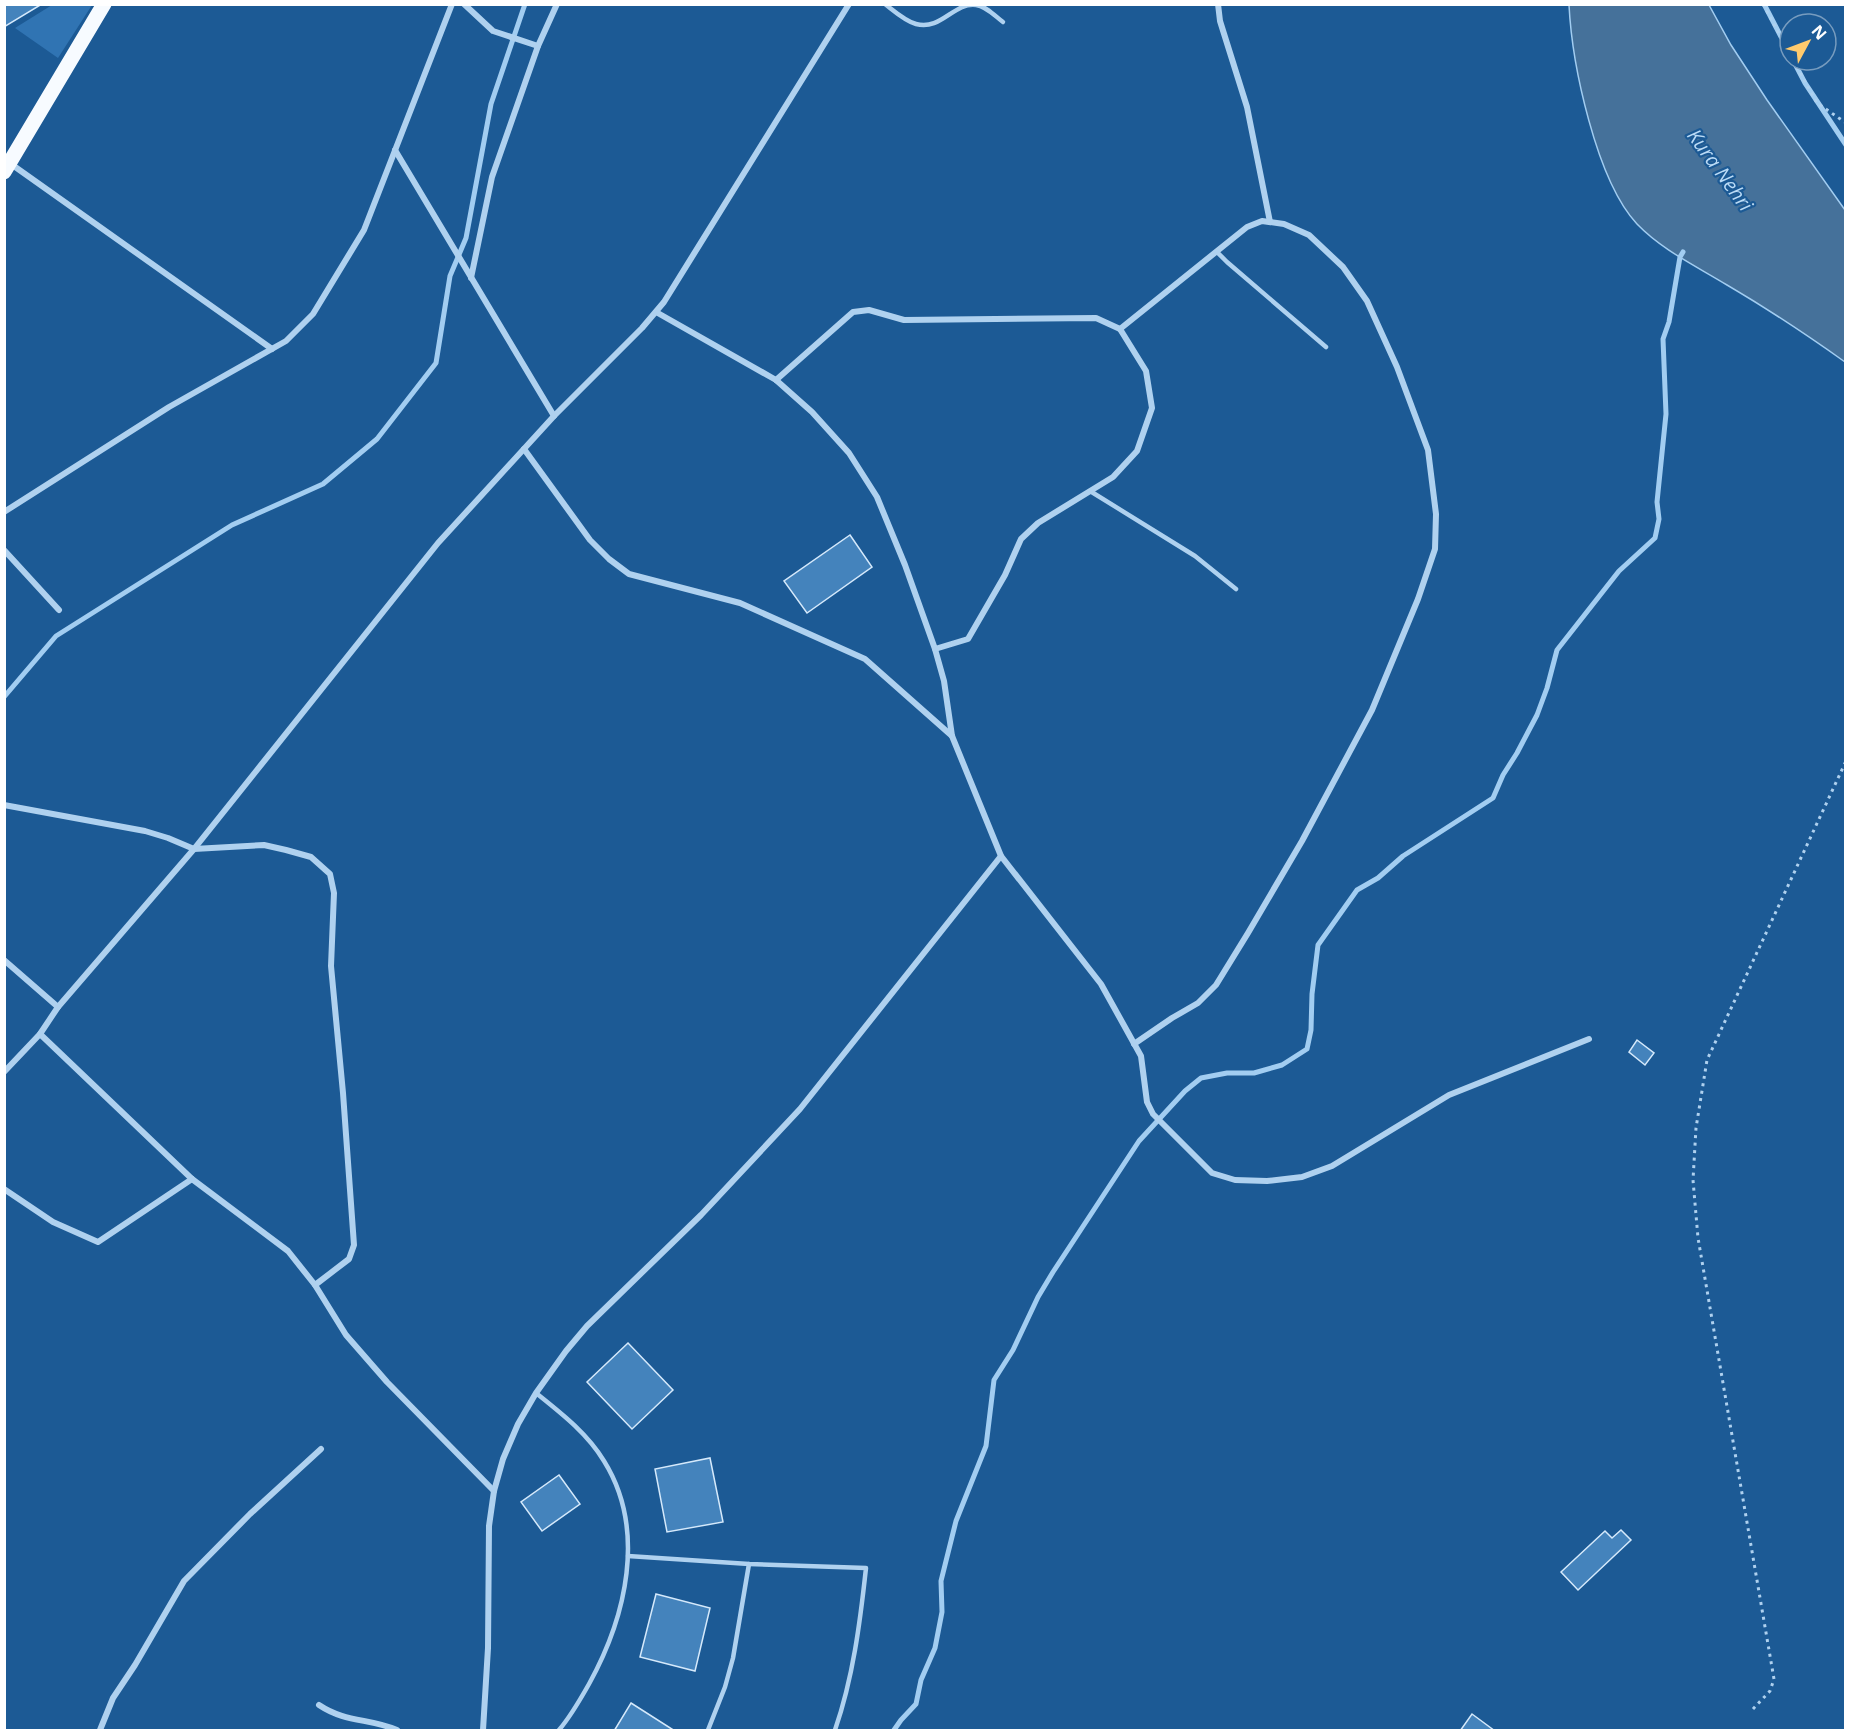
<svg xmlns="http://www.w3.org/2000/svg" width="1850" height="1735" viewBox="0 0 1850 1735" font-family="'Open Sans',sans-serif">
<rect width="100%" height="100%" fill="#1c5a95"/>
<path fill="#3074b3" d="M52 5H92L58 58 15 28Z"/>
<path fill="#45719a" stroke="#a2cdf1" stroke-width="1.5" d="M1569 5H1709L1731 45 1767 100 1845 210V362C1807 335 1768 309 1727 285 1696 266 1662 250 1637 224 1596 180 1572 64 1569 5Z"/>
<g fill="none" stroke-linecap="round" stroke-linejoin="round">
<g stroke="#a2cdf1" stroke-width="5">
<path d="M1764 4 1790 54"/>
<path d="M1793 60 1805 83 1846 145"/>
<path d="M4 697 56 636 232 525 323 484 377 439 436 363 450 276 466 238 491 104 525 4"/>
<path d="M894 1730 901 1720 916 1704 921 1680 935 1648 942 1612 941 1581 956 1521 986 1446 994 1380 1013 1350 1038 1297 1053 1272 1139 1141 1185 1091 1201 1078 1227 1073H1254L1282 1065 1307 1049 1311 1030 1312 994 1318 945 1357 890 1378 878 1403 856 1493 798 1503 775 1517 753 1537 715 1547 688 1557 650 1619 571 1655 538 1659 519 1657 502 1666 414 1663 339 1669 322 1680 257 1683 252"/>
</g>
</g>
<g fill="#4483bc" stroke="#d5e9fb" stroke-width="1.5">
<path d="M4 4H42L4 27Z"/>
<path d="M850 535 872 567 807 613 784 581Z"/>
<path d="M1637 1040 1654 1053 1645 1065 1629 1052Z"/>
<path d="M628 1343 673 1390 632 1429 587 1382Z"/>
<path d="M710 1458 723 1522 667 1532 655 1469Z"/>
<path d="M559 1475 580 1504 542 1531 521 1502Z"/>
<path d="M1621 1530 1631 1540 1578 1590 1561 1572 1605 1531 1612 1538Z"/>
<path d="M656 1594 710 1608 695 1671 640 1657Z"/>
<path d="M631 1703 675 1731H614Z"/>
<path d="M1472 1714 1495 1731H1460Z"/>
</g>
<g fill="none" stroke-linecap="round" stroke-linejoin="round">
<g stroke="#afd1ef" stroke-width="3" stroke-dasharray="3 4.5" stroke-linecap="butt">
<path d="M1763 4 1790 54"/>
<path d="M1793 60 1817 103 1846 123"/>
<path d="M1753 1709 1770 1691 1774 1679 1698 1238 1693 1180 1696 1128 1707 1060 1846 761"/>
</g>
<g stroke="#afd1ef" stroke-width="4.5">
<path d="M885 4C894 11 905 21 916 24 941 31 954 2 976 5 986 6 995 16 1003 22"/>
<path d="M1217 252 1227 262 1326 347"/>
<path d="M1090 491 1195 556 1236 589"/>
<path d="M536 1393C561 1413 587 1433 604 1461 647 1530 626 1617 589 1684 580 1700 571 1716 559 1730"/>
<path d="M628 1556 749 1564 866 1568C860 1623 853 1678 835 1730"/>
<path d="M708 1730 725 1687 733 1658 749 1564"/>
</g>
<g stroke="#afd1ef" stroke-width="6">
<path d="M464 4 493 31 538 46"/>
<path d="M1218 4 1220 21 1247 107 1270 222"/>
<path d="M395 150 554 416"/>
<path d="M11 164 272 349"/>
<path d="M471 278 492 177 538 46 557 4"/>
<path d="M656 312 776 380 812 412 849 453 877 497 905 565 935 649 944 681 952 736 1001 856 1101 984 1141 1056 1147 1102 1153 1114 1212 1173 1235 1180 1267 1181 1302 1177 1332 1166 1449 1095 1589 1039"/>
<path d="M1120 329 1247 227 1262 221 1284 224 1309 235 1343 267 1367 301 1397 367 1428 450 1436 514 1435 549 1418 599 1372 710 1302 841 1248 933 1216 985 1198 1003 1172 1018 1134 1044"/>
<path d="M776 380 853 312 869 310 904 320 1096 318 1120 329 1146 371 1152 408 1137 451 1113 477 1038 523 1021 539 1005 575 968 639 935 649"/>
<path d="M524 449 590 540 609 559 629 574 740 603 865 659 952 736"/>
<path d="M4 512 169 407 286 341 313 314 364 230 452 4"/>
<path d="M4 550 59 610"/>
<path d="M4 805 145 831 168 838 194 849 264 845 286 850 311 857 330 874 334 893 331 966 343 1093 354 1245 349 1259 315 1285"/>
<path d="M4 960 58 1007"/>
<path d="M40 1034 192 1179 288 1251 315 1285 346 1335 387 1382 494 1491"/>
<path d="M4 1072 40 1034 58 1007 194 849 438 543 554 416 642 328 664 302 849 4"/>
<path d="M4 1189 53 1222 98 1242 192 1179"/>
<path d="M319 1705C346 1723 369 1718 397 1730"/>
<path d="M100 1730 113 1698 135 1665 184 1581 250 1514 321 1449"/>
<path d="M483 1730 488 1648 489 1526 494 1491 503 1459 518 1424 536 1393 566 1351 587 1326 701 1215 800 1109 1001 856"/>
</g>
<path stroke="#f7fbff" stroke-width="15" d="M4 172 104 4"/>
</g>
<g text-anchor="middle" stroke-width="4.5" stroke-linejoin="round" paint-order="stroke">
<g font-size="20" font-style="italic" fill="#bbdbf6" stroke="#1c5a95">
<text transform="translate(1720 170) rotate(54)" y="7">Kura Nehri</text>
</g>
</g>
<rect width="1850" height="1735" fill="none" stroke="#ffffff" stroke-width="12"/>
<g transform="translate(1808 42) rotate(49)"><circle r="28" fill="#1c5a95" stroke="#779cbf" stroke-width="1.5"/>
<path d="M0-4.5L10 22L0 15L-10 22Z" fill="#ffca6d"/>
<text y="-9" font-size="16" font-weight="bold" text-anchor="middle" fill="#ffffff">N</text>
</g>
</svg>
